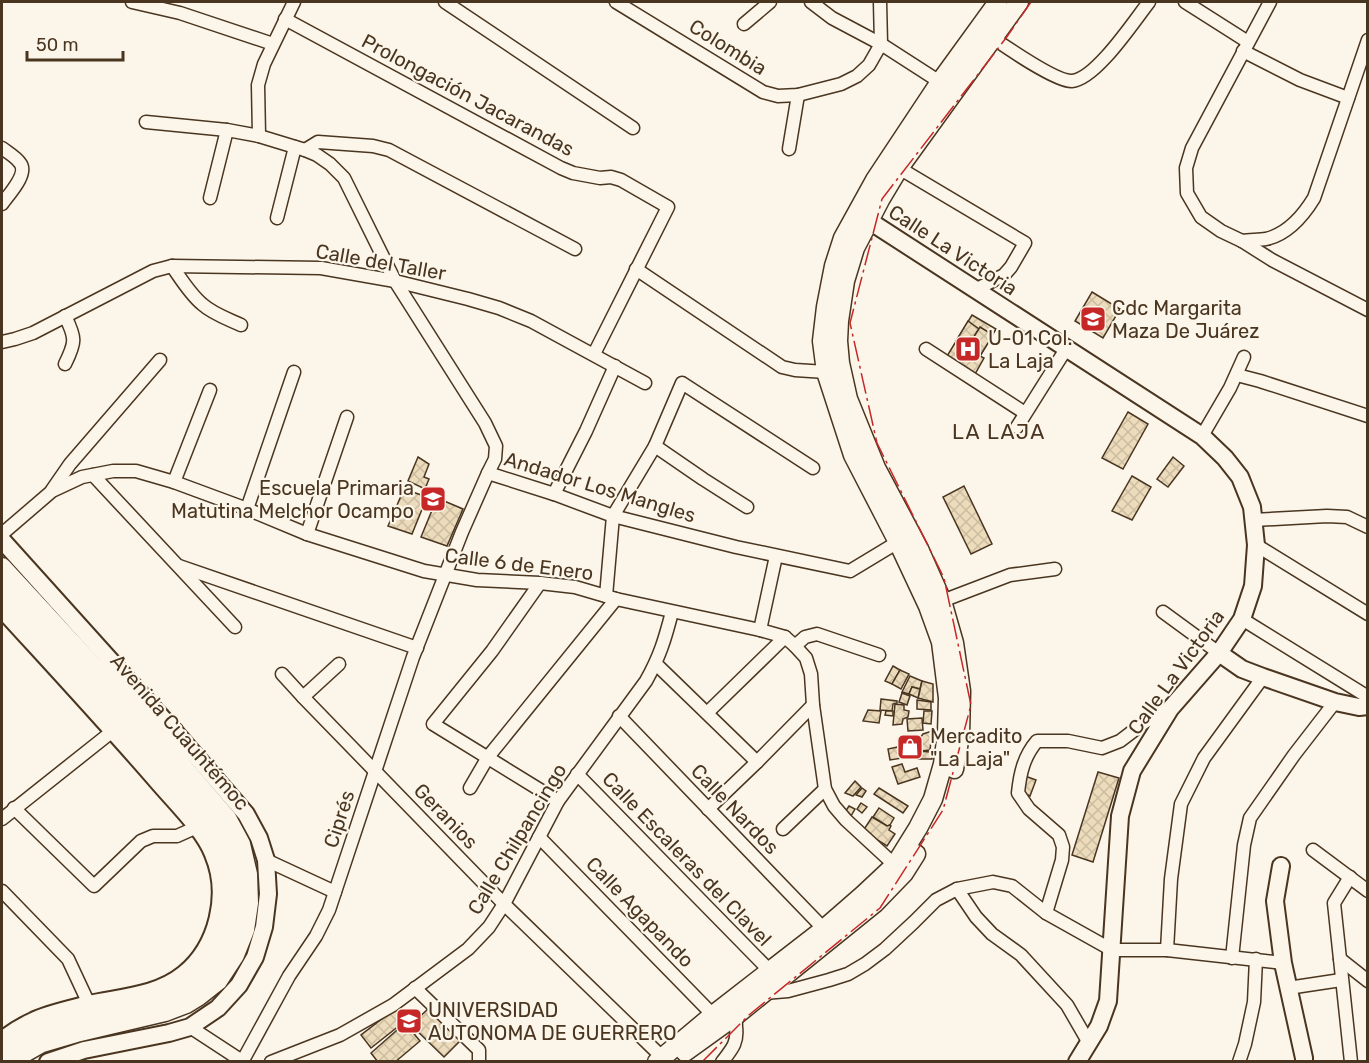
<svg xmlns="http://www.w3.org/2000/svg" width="1369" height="1063" viewBox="0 0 1369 1063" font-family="Rubik,sans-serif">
<defs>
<pattern id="building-cross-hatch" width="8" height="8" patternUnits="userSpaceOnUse" patternTransform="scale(1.5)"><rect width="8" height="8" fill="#ecdcbc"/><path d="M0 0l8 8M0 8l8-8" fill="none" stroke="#ccbda1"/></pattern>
</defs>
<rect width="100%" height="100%" fill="#fbf6e9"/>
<g fill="url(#building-cross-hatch)" stroke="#4a3520" stroke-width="1.5">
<path d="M1092 292 1120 309 1103 338 1075 321Z"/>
<path d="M972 315 996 329 980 356 984 358 970 383 941 366Z"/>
<path d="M968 321 979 329 967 348 956 341Z"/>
<path d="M980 327 993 335 980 356 967 348Z"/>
<path d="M1128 412 1148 424 1123 469 1102 458Z"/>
<path d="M418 457 429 464 424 477 429 479 425 489 408 481Z"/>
<path d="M1173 457 1184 466 1168 487 1157 479Z"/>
<path d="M1132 476 1151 487 1132 520 1112 511Z"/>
<path d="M964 486 992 544 971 554 943 497Z"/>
<path d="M404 489 427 497 412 534 388 526Z"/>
<path d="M437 498 463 509 447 546 421 537Z"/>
<path d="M893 666 900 670 892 684 885 681Z"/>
<path d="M900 670 909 674 901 689 892 684Z"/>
<path d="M910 676 922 681 920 689 912 687 909 694 902 692Z"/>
<path d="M922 681 933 684V702L918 698Z"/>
<path d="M912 687 920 689 918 698 909 694Z"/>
<path d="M902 693 910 696 907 705 899 702Z"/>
<path d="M881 699 897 701V703L893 704 892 711 880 710Z"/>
<path d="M917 700 931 702V710L917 709Z"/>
<path d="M895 704 904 705V710L909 711 908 717 903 719 902 724 893 725Z"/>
<path d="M868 710 881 711 879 723 863 721Z"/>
<path d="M886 711H893V716L885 715Z"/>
<path d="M924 711H932L931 724 923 723Z"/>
<path d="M922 718 923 730 908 731 907 719Z"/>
<path d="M932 731 930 750 912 752 908 737 920 738 923 734Z"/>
<path d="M907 745 909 757 890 760 888 749Z"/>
<path d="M914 751 932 752V759H914Z"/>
<path d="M902 764 905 772 917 768 920 777 898 784 892 767Z"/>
<path d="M1098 772 1119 778 1093 862 1072 855Z"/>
<path d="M1025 776 1036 780 1030 796 1020 792Z"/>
<path d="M855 781 861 787 853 796 845 793Z"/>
<path d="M862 788 866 791 862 797 856 795Z"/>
<path d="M879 788 908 806 903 813 874 794Z"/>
<path d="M861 803 867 807 862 813 857 809Z"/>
<path d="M849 806 855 809 851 816 845 812Z"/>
<path d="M879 808 894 818 890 825 887 826 873 817Z"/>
<path d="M872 817 887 826 890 825 891 826 889 830 895 834 887 846 863 831Z"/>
<path d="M430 1007 462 1039 444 1057 411 1025Z"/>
<path d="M396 1008 405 1021 371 1048 361 1035Z"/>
<path d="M405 1023 420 1041 395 1062H378L371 1053Z"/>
</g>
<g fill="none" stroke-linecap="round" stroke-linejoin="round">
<defs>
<g id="street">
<path d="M132 2 180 13 273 44"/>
<path d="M445 2 633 128"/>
<path d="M616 2 763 92 778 96 798 95 841 84 857 76 869 65 881 44 880 2"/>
<path d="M811 2 832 18 881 44 940 82"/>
<path d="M1185 2 1248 42"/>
<path d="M1270 2 1192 148 1186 168 1187 193 1201 217 1221 231 1242 241 1272 260 1368 310"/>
<path d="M285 19 561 168 573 173 600 178 611 177 621 180 668 207 594 354"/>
<path d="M744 24 770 2"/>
<path d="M987 34C1003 45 1056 82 1072 81 1096 79 1134 21 1149 2"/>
<path d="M1243 51 1300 80 1348 98"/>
<path d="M146 122 227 130 259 136 305 150 317 155 330 164 344 178 395 281 485 423 496 446 495 459 488 473 462 532 413 657 329 910 316 936 289 976 242 1062"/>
<path d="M259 136 258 85 264 64 294 2"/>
<path d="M2 148C7 152 16 157 20 163 29 174 8 195 2 204"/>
<path d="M789 149 798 95"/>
<path d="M305 150 318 142 373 146 389 150 575 249"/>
<path d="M899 168 1025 243 1011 267 1004 275 975 290"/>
<path d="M210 198 227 130"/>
<path d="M277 218 295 147"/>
<path d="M1242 241C1250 240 1258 240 1266 239 1288 234 1303 216 1314 198L1368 40"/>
<path d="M172 266C181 279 190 294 202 304 213 314 228 319 241 325"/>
<path d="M636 269 782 367 795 370 826 372"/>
<path d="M2 342 15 339 33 333 153 271 172 266 321 268 395 281 468 299 499 308 531 321 645 383"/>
<path d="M926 349 1025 413"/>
<path d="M65 364C76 342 76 338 65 316"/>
<path d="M1237 375 1260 381 1368 416"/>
<path d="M1017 427 1066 349"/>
<path d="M1202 436 1230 388 1244 357"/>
<path d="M655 446 703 479 747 507"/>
<path d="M488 473 554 494 613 516 736 547 850 571 898 542"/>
<path d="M93 475 235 627"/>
<path d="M174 482 210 390"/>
<path d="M52 490 70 464 160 360"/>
<path d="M554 494 586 431 615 366"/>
<path d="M247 509 294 372"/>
<path d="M1254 520 1327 516 1347 517 1368 527"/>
<path d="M2 534 52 491 82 477 113 471H136L174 482 247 509 307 534 424 571 477 580 540 583 575 587 616 599 760 630 785 637 795 646 806 658 811 674 813 705 825 789 834 806 846 820 899 869"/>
<path d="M307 534 347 417"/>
<path d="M1256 545 1368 614"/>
<path d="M179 566 417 648"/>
<path d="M540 583 492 651 433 724 558 801"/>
<path d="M606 596 613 516 655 446 682 383 813 468"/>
<path d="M942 601 1010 575 1055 569"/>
<path d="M1163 612 1219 653"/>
<path d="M1242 619 1368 697"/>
<path d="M760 630 776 556"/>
<path d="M795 646 805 637 817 634 879 655"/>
<path d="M656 664 757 762"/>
<path d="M282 674 303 697 504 904 662 1057"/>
<path d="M303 697 339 664"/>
<path d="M707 713 785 637"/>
<path d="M619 716 824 929"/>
<path d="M577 774 770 971"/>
<path d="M470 788 488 757 616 599"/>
<path d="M14 808 94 886 141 841 153 836H177L197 827"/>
<path d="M708 809 757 762 813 705"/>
<path d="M2 819 114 730"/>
<path d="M783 829 825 789"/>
<path d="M539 837 713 1015"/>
<path d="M1313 850 1368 891"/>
<path d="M266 860 335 892"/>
<path d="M1350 877 1334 903 1351 1062"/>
<path d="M957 889 976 917 992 934 1021 955 1067 1005 1089 1043"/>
<path d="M2 891 68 959 89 1004"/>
<path d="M1046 913 1062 860 1063 847 1059 835 1029 809 1018 793C1020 773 1024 756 1037 741H1068L1102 748 1120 741 1145 722 1170 709"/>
<path d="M1167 950 1171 879 1181 804 1204 758 1263 677"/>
<path d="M1232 958 1244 845 1250 818 1294 755 1335 702"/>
<path d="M1340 959 1368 981"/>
<path d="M415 988 479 1050V1062"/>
<path d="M1288 988 1341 980"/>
<path d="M764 993 788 991 829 980 848 974 865 964 885 949 914 922 936 900 957 889 993 882 1012 886 1046 913 1112 950H1167L1283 963"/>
<path d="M190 1027 242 1061"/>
<path d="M271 1062 340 1035 393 1005 468 949 489 927 504 904 558 801 646 681C660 656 665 639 672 612"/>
<path d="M722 1062C732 1049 738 1043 736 1027 736 1021 736 1018 732 1013"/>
<path d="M1239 1062 1245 1044 1254 1002 1256 959"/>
</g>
<g id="secondary">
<path d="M857 213 1202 436 1225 458 1240 477 1252 507 1256 545 1253 586 1242 619 1219 653 1170 709 1132 771 1120 816 1108 1001 1099 1026 1077 1062"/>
<path d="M2 540 174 731 246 814 259 838 266 860 268 894 264 927 255 957 239 985 218 1008 190 1027 169 1033 84 1050 48 1062"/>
<path d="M2 609C54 666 107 723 158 782 175 802 204 830 213 854 230 894 218 946 184 974 157 996 121 997 89 1004 74 1008 46 1014 33 1021 22 1026 11 1033 2 1040"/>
<path d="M1219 653 1242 669 1263 677 1335 702 1359 707 1368 706"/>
<path d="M1281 866 1275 901 1283 963 1304 1058V1062"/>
</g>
<g id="primary">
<path d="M2 567 135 711 227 818 241 844 248 874 249 903 245 930 235 955 218 981 199 996 186 1004 165 1012 76 1033 42 1043 19 1056 14 1062"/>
<path d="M2 587 125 721 211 822 226 848 233 874 234 902 231 926 222 950 203 974 184 987 167 995 124 1008 51 1026 18 1042 2 1057"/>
<path d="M174 731 180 761"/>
<path d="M954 769 960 736 961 691 954 643 942 601 919 549 876 468 848 399 840 363 838 341 839 321 845 281 855 248 881 198 899 168 1019 2"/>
<path d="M685 1052 735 1016 875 903 904 873 916 854"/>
<path d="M657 1062 713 1015 824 929 863 895 895 865 918 828 933 799 943 764 947 733 948 698 941 642 928 606 898 542 853 455 826 372 822 341 826 307 834 266 843 238 875 180 940 82 998 2"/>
</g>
</defs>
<use href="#street" stroke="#4a3520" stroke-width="15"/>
<use href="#secondary" stroke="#4a3520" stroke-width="20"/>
<use href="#primary" stroke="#4a3520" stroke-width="21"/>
<use href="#street" stroke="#fbf6e9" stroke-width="12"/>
<use href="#secondary" stroke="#fbf6e9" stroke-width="16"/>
<use href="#primary" stroke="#fbf6e9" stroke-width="18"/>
<path stroke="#c62828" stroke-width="1.5" stroke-dasharray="21 4.5 3 4.5" stroke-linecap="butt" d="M702 1062 749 1015 880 908 943 810 971 705 944 578 877 443 850 323 882 199 1006 38 1031 2"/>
</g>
<defs>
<symbol id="school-square" viewBox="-11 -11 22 22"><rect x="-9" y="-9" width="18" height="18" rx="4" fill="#c62828" stroke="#fbf6e9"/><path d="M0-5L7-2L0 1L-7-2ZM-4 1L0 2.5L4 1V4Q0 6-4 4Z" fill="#fff"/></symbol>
<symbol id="hospital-square" viewBox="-11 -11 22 22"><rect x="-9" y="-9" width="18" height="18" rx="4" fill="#c62828" stroke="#fbf6e9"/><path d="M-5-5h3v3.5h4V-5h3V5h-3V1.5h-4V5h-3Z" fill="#fff"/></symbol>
<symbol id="shop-square" viewBox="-11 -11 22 22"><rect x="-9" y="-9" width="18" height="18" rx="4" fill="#c62828" stroke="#fbf6e9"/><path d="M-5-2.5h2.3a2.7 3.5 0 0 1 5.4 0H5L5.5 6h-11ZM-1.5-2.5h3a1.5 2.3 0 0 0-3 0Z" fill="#fff"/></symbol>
</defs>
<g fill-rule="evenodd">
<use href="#school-square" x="1078" y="304" width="30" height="30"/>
<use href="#hospital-square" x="953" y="334" width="30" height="30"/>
<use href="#school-square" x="418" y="484" width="30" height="30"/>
<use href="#shop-square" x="895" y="732" width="30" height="30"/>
<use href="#school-square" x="394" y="1006" width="30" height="30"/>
</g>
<g text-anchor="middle" stroke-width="4.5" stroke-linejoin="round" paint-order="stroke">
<g font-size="20" fill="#4a3520" stroke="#fbf6e9">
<text transform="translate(728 47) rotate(32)" y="7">Colombia</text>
<text transform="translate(468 95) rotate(28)" y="7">Prolongación Jacarandas</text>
<text transform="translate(953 250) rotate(33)" y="7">Calle La Victoria</text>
<text transform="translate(381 262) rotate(10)" y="7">Calle del Taller</text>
<text transform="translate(600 487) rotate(17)" y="7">Andador Los Mangles</text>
<text transform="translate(519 564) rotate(7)" y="7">Calle 6 de Enero</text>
<text transform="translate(1176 672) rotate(-54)" y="7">Calle La Victoria</text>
<text transform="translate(180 732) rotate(49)" y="7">Avenida Cuauhtémoc</text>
<text transform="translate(735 809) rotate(46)" y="7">Calle Nardos</text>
<text transform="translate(446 816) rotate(46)" y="7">Geranios</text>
<text transform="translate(339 819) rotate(-72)" y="7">Ciprés</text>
<text transform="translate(517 839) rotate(-59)" y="7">Calle Chilpancingo</text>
<text transform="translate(687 859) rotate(46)" y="7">Calle Escaleras del Clavel</text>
<text transform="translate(640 912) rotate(46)" y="7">Calle Agapando</text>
</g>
<g font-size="20" fill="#4a3520" stroke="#fbf6e9" text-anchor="start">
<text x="1112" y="315">Cdc Margarita<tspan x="1112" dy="23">Maza De Juárez</tspan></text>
<text x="988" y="345">U-01 Col.<tspan x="988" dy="23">La Laja</tspan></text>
<text x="414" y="495" text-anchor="end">Escuela Primaria<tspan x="414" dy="23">Matutina Melchor Ocampo</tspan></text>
<text x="930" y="743">Mercadito<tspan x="930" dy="23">"La Laja"</tspan></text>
<text x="428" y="1017">UNIVERSIDAD<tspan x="428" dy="23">AUTONOMA DE GUERRERO</tspan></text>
</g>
<g font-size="21" letter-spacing="1.5" fill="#4a3520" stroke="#fbf6e9">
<text x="999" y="439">LA LAJA</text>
</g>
</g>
<rect width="1369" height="1063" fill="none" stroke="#4a3520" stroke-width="6"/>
<path d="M27 51v9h96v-9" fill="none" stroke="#4a3520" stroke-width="3"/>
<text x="36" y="51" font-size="18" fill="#4a3520" stroke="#fbf6e9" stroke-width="4.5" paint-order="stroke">50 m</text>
</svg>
